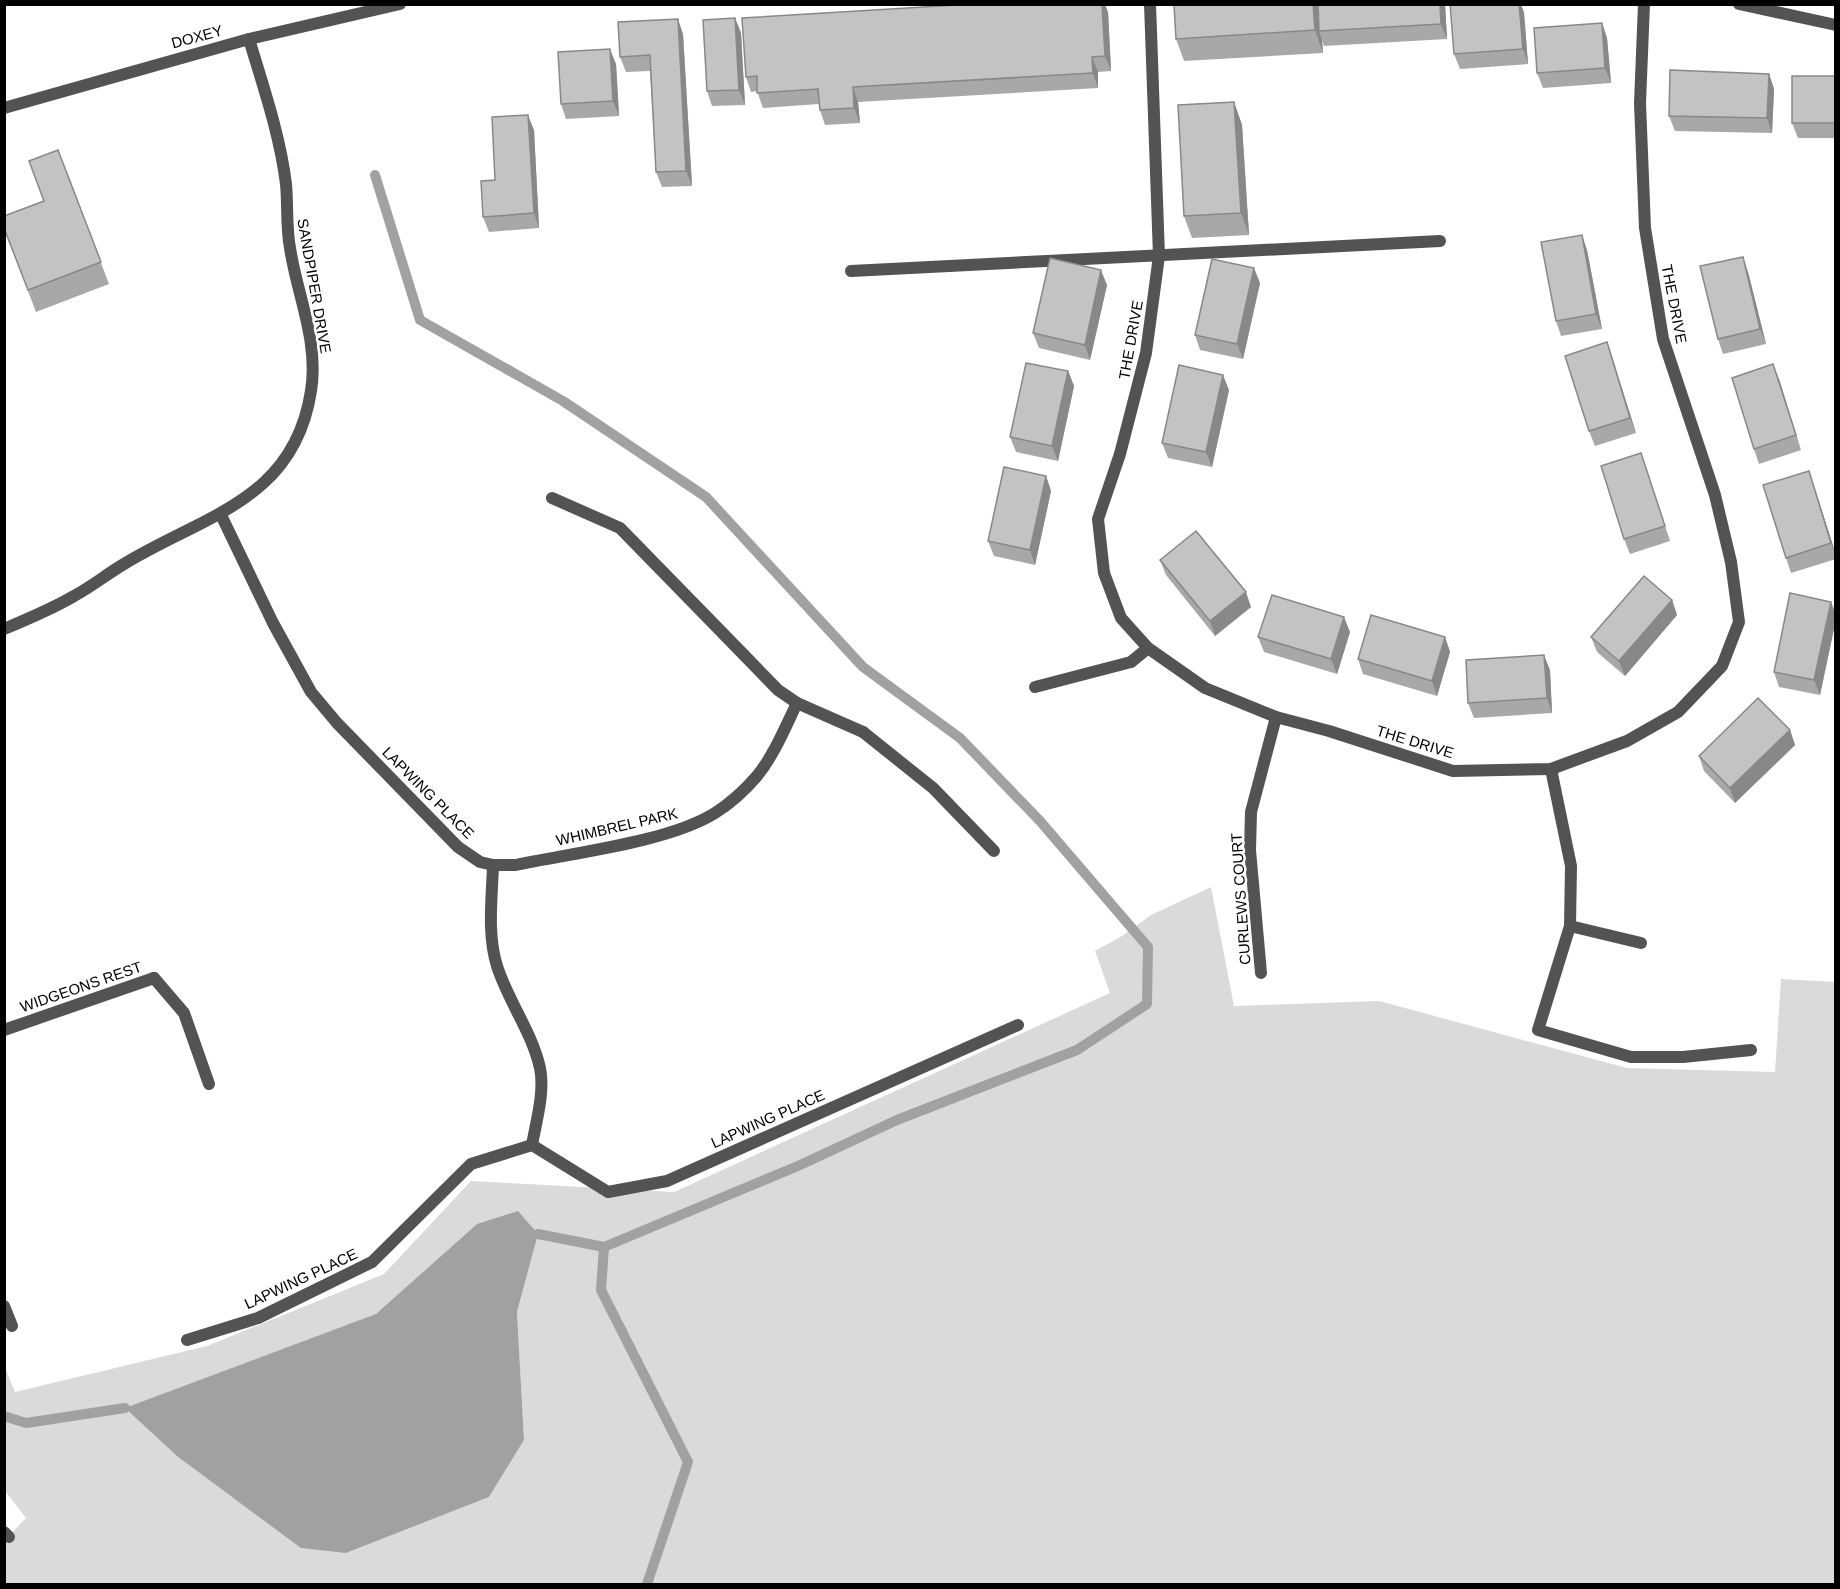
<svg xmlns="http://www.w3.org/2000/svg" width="1840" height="1589" viewBox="0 0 1840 1589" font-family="Arial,sans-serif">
<rect width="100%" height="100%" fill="#fff"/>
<path fill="#dadada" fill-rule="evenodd" d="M1211 887 1234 1006 1379 1001 1627 1068 1775 1072 1781 979 1835 982V1584H5V1540L26 1518 5 1491 4 1365 15 1392 207 1346 384 1274 471 1181 674 1192 1110 993 1095 951 1122 936 1151 915ZM477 1224 538 1234 517 1312 524 1440 489 1497 346 1553 236 1500 178 1457 126 1409 377 1314Z"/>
<path fill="#a1a1a1" d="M518 1211 538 1234 517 1312 524 1440 489 1497 346 1553 301 1548 178 1457 125 1408 376 1314 477 1224Z"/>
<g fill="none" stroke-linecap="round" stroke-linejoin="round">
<g stroke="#a1a1a1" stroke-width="10">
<path d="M375 175 420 320 563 401 706 497 863 667 960 738 1040 821 1148 947 1147 1004 1077 1050 897 1120 798 1166 604 1247 538 1234"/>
<path d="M604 1247 601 1290 688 1462 647 1584"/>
<path d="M4 1416 26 1423 125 1408"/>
</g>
<g stroke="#535353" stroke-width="12">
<path d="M851 271 1440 241"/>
<path d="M552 498 620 528 744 655"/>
<path d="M1035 687 1131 662 1148 648"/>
<path d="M863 732 933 788 994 851"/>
<path d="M154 978 184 1013 209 1084"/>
<path d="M4 1306 12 1326"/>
</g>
<g stroke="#535353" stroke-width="12">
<path d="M1150 4 1159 256 1146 353 1120 454 1098 519 1104 573 1121 618 1148 648 1205 688 1276 717 1329 731 1453 771 1551 769 1627 741 1678 712 1722 666 1739 622 1731 562 1715 495 1663 339 1645 228 1640 103 1644 4"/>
<path d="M221 515 273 623 311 692 337 723 458 847 480 862 493 865C492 899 487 934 497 966 508 1001 532 1032 540 1068 545 1092 536 1122 532 1145"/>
<path d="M4 629C28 619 52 609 74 596 91 587 107 574 124 564 204 515 294 501 311 391 319 341 297 295 290 248 286 227 288 205 286 184 280 135 263 86 249 39"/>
<path d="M744 655 778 690 797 703 863 732"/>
<path d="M1551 769 1571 866 1570 926 1538 1030 1631 1057H1683L1751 1050"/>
<path d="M493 865H516C572 853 669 842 715 813 731 803 745 790 757 776 774 755 785 728 797 703"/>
<path d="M1570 926 1641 943"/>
<path d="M1261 973 1250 850 1251 812 1276 717"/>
<path d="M4 1030 154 978"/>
<path d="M187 1340 258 1318 372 1262 471 1164 532 1145 608 1192 667 1181 1018 1025"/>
<path d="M4 1532 9 1537"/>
</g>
<g stroke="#535353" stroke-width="12">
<path d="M1739 4 1836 25"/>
<path d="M4 108 249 39 400 4"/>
</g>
</g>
<g fill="#a8a8a8">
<path d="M1174 4H1445L1447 39 1324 46 1322 40 1323 53 1184 61 1176 39Z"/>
<path d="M1450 4H1521L1524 13 1528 64 1460 69 1454 54Z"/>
<path d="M1108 12 1111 71 1098 72V88L858 102 860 123 825 125 820 110 819 104 763 108 757 91 751 92 746 77Z"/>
<path d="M735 18 741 33 745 105 712 106 707 91Z"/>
<path d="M1602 23 1607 38 1611 83 1543 88 1537 73Z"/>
<path d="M683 34 692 186 662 187 656 172 650 71 626 72 620 57Z"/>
<path d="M616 64 619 116 566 119 561 104Z"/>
<path d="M1769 74 1774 89 1772 133 1675 131 1669 116Z"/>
<path d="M1836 76V138H1798L1792 123Z"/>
<path d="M1234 102 1242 125 1249 235 1192 238 1184 216Z"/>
<path d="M534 130 539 228 489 232 483 217 495 180Z"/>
<path d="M58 150 109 284 36 312 4 228 44 201Z"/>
<path d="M1587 250 1602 329 1561 336 1556 321Z"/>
<path d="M1748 272 1766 344 1723 354 1718 339Z"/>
<path d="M1260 283 1243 359 1200 350 1195 335Z"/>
<path d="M1107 285 1090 360 1039 348 1033 333Z"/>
<path d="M1612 357 1636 433 1595 446 1589 431Z"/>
<path d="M1068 371 1074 386 1058 461 1016 452 1010 437Z"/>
<path d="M1779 379 1801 450 1759 464 1754 449Z"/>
<path d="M1229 390 1212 467 1168 458 1162 443Z"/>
<path d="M1646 468 1670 541 1630 554 1624 539Z"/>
<path d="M1809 471 1836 555V559L1791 573 1786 558Z"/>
<path d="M1046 476 1051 491 1035 565 994 556 988 541Z"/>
<path d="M1160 560 1251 607 1215 636 1166 575Z"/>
<path d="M1672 600 1677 615 1625 676 1597 652 1591 637Z"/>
<path d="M1831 602 1836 615V619L1820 695 1779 687 1774 672Z"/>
<path d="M1350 632 1337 674 1264 652 1258 637Z"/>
<path d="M1445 637 1450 652 1437 696 1363 674 1358 659Z"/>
<path d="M1550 670 1552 713 1474 718 1468 703Z"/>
<path d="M1790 730 1795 745 1735 803 1704 771 1699 756Z"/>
</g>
<g fill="#888">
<path d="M1102 4H1105L1108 12 1111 71 1105 56Z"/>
<path d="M1313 4H1320L1319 31 1322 40 1323 53 1315 30Z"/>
<path d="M1440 4H1445L1447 39 1441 24Z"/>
<path d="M1519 4H1521L1524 13 1528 64 1523 49Z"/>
<path d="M735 18 741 33 745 105 739 90Z"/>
<path d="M678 19 683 34 692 186 686 171Z"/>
<path d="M1602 23 1607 38 1611 83 1605 68Z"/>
<path d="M610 49 616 64 619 116 613 101Z"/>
<path d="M1092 57 1098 72V88L1093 73Z"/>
<path d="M1769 74 1774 89 1772 133 1767 118Z"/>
<path d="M853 87 858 102 860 123 854 108Z"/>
<path d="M1234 102 1242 125 1249 235 1241 213Z"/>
<path d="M528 115 534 130 539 228 534 213Z"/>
<path d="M1582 235 1587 250 1602 329 1596 314Z"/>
<path d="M1743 257 1748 272 1766 344 1760 329Z"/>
<path d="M1254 268 1260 283 1243 359 1237 344Z"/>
<path d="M1101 270 1107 285 1090 360 1085 345Z"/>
<path d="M1607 342 1612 357 1636 433 1630 418Z"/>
<path d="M1773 364 1779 379 1801 450 1796 435Z"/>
<path d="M1068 371 1074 386 1058 461 1052 446Z"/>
<path d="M1223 375 1229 390 1212 467 1206 452Z"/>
<path d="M1809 471 1814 486 1836 555 1831 543Z"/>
<path d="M1046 476 1051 491 1035 565 1030 550Z"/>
<path d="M1246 592 1251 607 1215 636 1210 621Z"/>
<path d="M1672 600 1677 615 1625 676 1619 661Z"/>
<path d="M1831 602 1836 615V619L1820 695 1814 680Z"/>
<path d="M1344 617 1350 632 1337 674 1331 659Z"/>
<path d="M1445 637 1450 652 1437 696 1432 681Z"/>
<path d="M1544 655 1550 670 1552 713 1547 698Z"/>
<path d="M1790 730 1795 745 1735 803 1730 788Z"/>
</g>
<g fill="#c3c3c3" stroke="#888" stroke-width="1.5">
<path d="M973 4H1102L1105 56 1092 57 1093 73 853 87 854 108 820 110 818 89 757 93V76L746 77 742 18Z"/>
<path d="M1174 4H1313L1315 30 1176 39Z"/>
<path d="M1318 4H1440L1441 24 1319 31Z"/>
<path d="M1450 4H1519L1523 49 1454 54Z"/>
<path d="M735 18 739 90 707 91 703 20Z"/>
<path d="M678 19 686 171 656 172 650 55 620 57 618 22Z"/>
<path d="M1602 23 1605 68 1537 73 1534 28Z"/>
<path d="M610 49 613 101 561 104 558 52Z"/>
<path d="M1670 70 1769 74 1767 118 1669 116Z"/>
<rect x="1792" y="76" width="44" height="47"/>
<path d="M1234 102 1241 213 1184 216 1178 105Z"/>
<path d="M528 115 534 213 483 217 481 181 495 180 492 117Z"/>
<path d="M58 150 101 262 28 290 4 228V216L44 201 29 161Z"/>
<path d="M1582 235 1596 314 1556 321 1541 242Z"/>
<path d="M1743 257 1760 329 1718 339 1700 266Z"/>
<path d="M1050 258 1101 270 1085 345 1033 333Z"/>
<path d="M1212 259 1254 268 1237 344 1195 335Z"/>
<path d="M1607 342 1630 418 1589 431 1565 356Z"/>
<path d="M1026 363 1068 371 1052 446 1010 437Z"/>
<path d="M1773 364 1796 435 1754 449 1732 378Z"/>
<path d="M1179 365 1223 375 1206 452 1162 443Z"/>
<path d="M1641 453 1665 526 1624 539 1601 466Z"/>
<path d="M1004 467 1046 476 1030 550 988 541Z"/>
<path d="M1809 471 1831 543 1786 558 1763 485Z"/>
<path d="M1196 531 1246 592 1210 621 1160 560Z"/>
<path d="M1644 576 1672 600 1619 661 1591 637Z"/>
<path d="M1790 593 1831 602 1814 680 1774 672Z"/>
<path d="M1272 595 1344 617 1331 659 1258 637Z"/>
<path d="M1371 615 1445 637 1432 681 1358 659Z"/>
<path d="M1544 655 1547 698 1468 703 1466 660Z"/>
<path d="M1758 698 1790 730 1730 788 1699 756Z"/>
</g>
<g text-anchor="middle" stroke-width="5" stroke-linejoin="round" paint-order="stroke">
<g font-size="15" fill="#000" stroke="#fff">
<text transform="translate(197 37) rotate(-15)" y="5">DOXEY</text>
<text transform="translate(314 286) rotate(80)" y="5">SANDPIPER DRIVE</text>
<text transform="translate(1674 304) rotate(79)" y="5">THE DRIVE</text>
<text transform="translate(1131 340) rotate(-80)" y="5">THE DRIVE</text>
<text transform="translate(1415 742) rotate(17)" y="5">THE DRIVE</text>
<text transform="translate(428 793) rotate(45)" y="5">LAPWING PLACE</text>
<text transform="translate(617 827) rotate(-13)" y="5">WHIMBREL PARK</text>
<text transform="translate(1241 899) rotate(-94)" y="5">CURLEWS COURT</text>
<text transform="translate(81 987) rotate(-19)" y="5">WIDGEONS REST</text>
<text transform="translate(768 1119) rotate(-24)" y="5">LAPWING PLACE</text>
<text transform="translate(301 1279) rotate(-25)" y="5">LAPWING PLACE</text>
</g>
</g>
<rect width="1840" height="1589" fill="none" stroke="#000000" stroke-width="12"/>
</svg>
